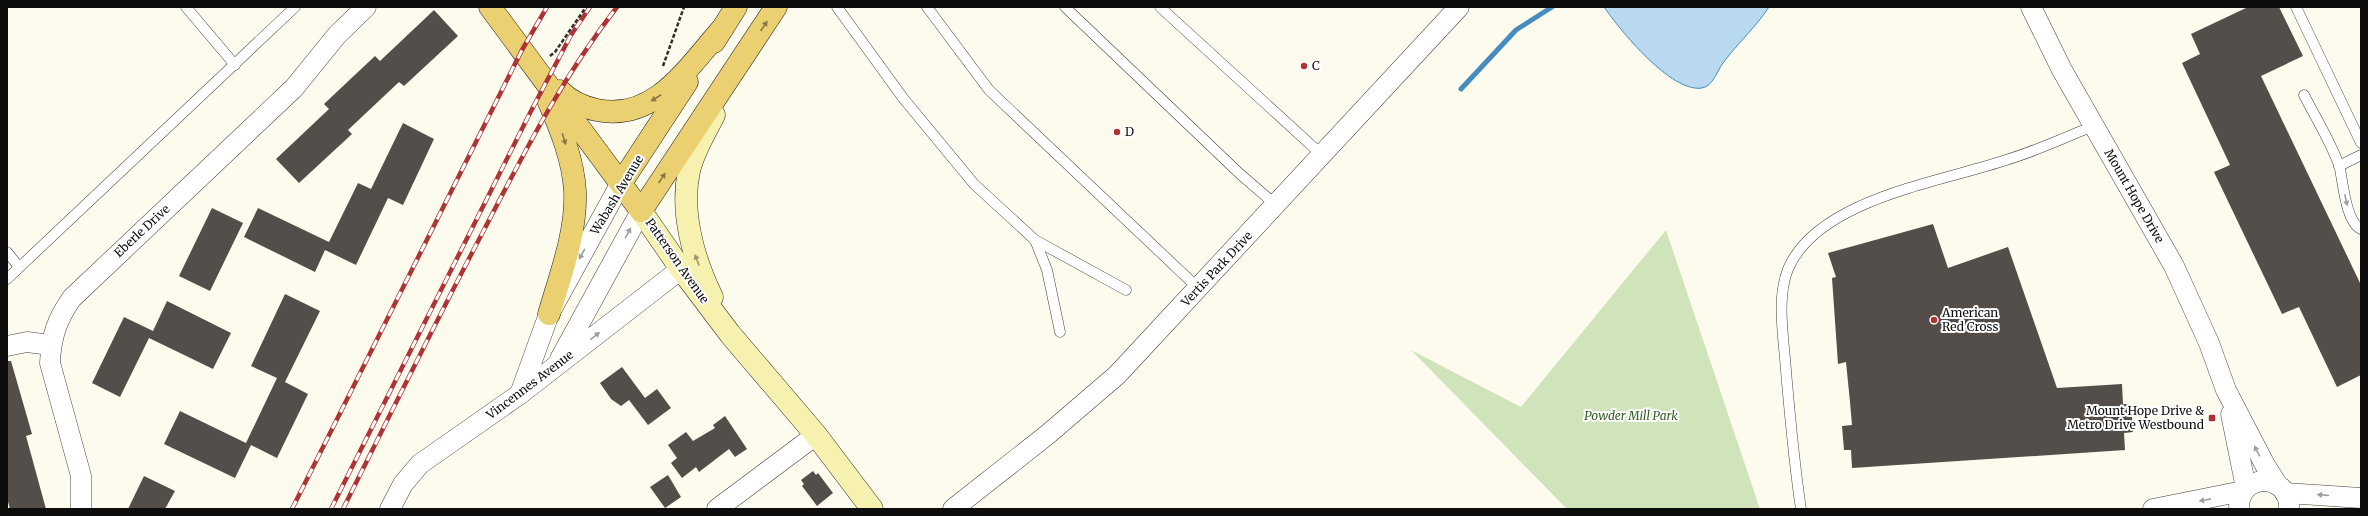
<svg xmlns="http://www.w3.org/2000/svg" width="2368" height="516" viewBox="0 0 2368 516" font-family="Merriweather,serif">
<rect width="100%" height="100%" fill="#fdfbee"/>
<path fill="#cfe4bb" d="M1666 230 1760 509H1567L1411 350 1521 407Z"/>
<path fill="#b8d9ef" stroke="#468cbf" d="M1604 7H1769C1756 27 1737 44 1723 63 1717 71 1713 86 1702 88 1671 93 1620 30 1604 7Z"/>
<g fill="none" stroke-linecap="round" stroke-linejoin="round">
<path stroke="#468cbf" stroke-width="5" d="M1461 89 1516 30 1552 7"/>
</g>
<g fill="#544e4a">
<path d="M2248 7H2279L2303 56 2261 76 2361 285V375L2337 387 2299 307 2282 314 2214 172 2230 165 2182 63 2200 54 2191 34Z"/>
<path d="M434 10 458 36 404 86 399 82 348 130 352 134 299 183 276 159 329 109 324 104 375 56 380 61Z"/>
<path d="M403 123 434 139 403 205 388 198 356 265 325 250 315 272 244 237 258 208 329 242 358 183 371 189Z"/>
<path d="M212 208 243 223 210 291 179 276Z"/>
<path d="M1933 224 1948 268 2008 247 2057 388 2122 384 2123 404H2131L2133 432 2124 433 2125 450 1852 468 1851 450H1844L1842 426 1852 425 1850 402 1846 362 1838 364 1832 278 1836 277 1828 253Z"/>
<path d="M285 294 320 311 285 382 308 394 277 458 251 445 235 478 164 444 180 411 246 443 277 378 251 366Z"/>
<path d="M167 301 231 333 213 369 149 338 120 397 92 383 124 317 153 331Z"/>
<path d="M7 361H11L32 434 26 436 46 509H10L7 498Z"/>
<path d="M622 367 645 398 657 389 671 408 648 425 629 400 621 406 611 399 600 383Z"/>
<path d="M725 416 747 449 735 457 729 449 699 472 696 467 682 478 671 463 677 458 668 445 686 432 693 441 715 428 713 425Z"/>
<path d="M813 471 816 475 818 473 833 493 817 506 802 486 804 484 801 480Z"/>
<path d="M668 475 681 497 665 508 650 487Z"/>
<path d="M144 476 175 491 165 509H128Z"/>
</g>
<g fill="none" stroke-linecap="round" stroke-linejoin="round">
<defs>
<g id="service">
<path d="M186 7 235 65"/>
<path d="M837 7 903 98 974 184 1035 240 1126 290"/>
<path d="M927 7 989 90 1198 288"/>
<path d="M1065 7 1240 174 1276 205"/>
<path d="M1160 7 1323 156"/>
<path d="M2296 7 2361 143"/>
<path d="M2304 95C2314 115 2335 149 2340 169 2343 183 2346 222 2361 229"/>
<path d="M2339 166 2361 155"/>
<path d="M1035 240 1047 270 1060 332"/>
<path d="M7 252 19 267"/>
<path d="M7 279 295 7"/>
<path d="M1801 509C1794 463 1790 417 1786 371 1784 339 1776 299 1788 269 1818 199 1941 182 2006 160 2036 151 2064 138 2093 126"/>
</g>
<g id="minor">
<path d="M2031 7 2062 70 2174 266 2209 343 2226 390 2265 465 2277 484"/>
<path d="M7 346 27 342 51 345"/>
<path d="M560 359 641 211"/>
<path d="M520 394 549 314 621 183"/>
<path d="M2231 414 2246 488"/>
<path d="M2285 493 2361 498"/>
<path d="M81 509V476L50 363C51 337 57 319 72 298L294 88 337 35 366 7"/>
<path d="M390 509 403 484 420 464 520 394 681 269"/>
<path d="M717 509 816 435"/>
<path d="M953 509 1047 435 1117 375 1459 7"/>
<path d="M2153 509 2243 491"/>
<path d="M2239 509C2238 471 2291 473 2289 509"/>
</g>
<g id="secondary">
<path d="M641 211 681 269 730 334 816 435 872 509"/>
<path d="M712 297C694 260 680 213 689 171 693 152 705 133 714 115"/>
</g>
<g id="primary">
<path d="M490 7 641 211 776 7"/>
<path d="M714 42 736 7"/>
<path d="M560 91C571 102 582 107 597 110 655 122 688 67 722 29"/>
<path d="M548 100C561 130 573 159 575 191 577 232 560 276 549 314"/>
<path d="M621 183 687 82"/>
</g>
</defs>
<use href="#service" stroke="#404040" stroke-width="11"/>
<use href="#minor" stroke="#404040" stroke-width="21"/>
<use href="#secondary" stroke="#2f2f2f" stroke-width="23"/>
<use href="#primary" stroke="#1e1e1e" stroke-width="23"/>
<g stroke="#2f2f2f" stroke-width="2.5" stroke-dasharray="4 2" stroke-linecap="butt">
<path d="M550 56 555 52 586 7"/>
<path d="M663 66 684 7"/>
</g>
<use href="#service" stroke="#fff" stroke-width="10"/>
<use href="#minor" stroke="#fff" stroke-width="20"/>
<use href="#secondary" stroke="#f7f1b0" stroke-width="22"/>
<use href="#primary" stroke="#ead071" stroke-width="22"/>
<defs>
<g id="rail">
<path d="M292 509 522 50 547 7"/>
<path d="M331 509 530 113 571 35 590 7"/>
<path d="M343 509C390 415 436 321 485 228 526 149 562 78 617 7"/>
</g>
</defs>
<use href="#rail" stroke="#ae3336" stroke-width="4.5"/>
<use href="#rail" stroke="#fff" stroke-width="3" stroke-dasharray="9" stroke-linecap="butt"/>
</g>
<defs><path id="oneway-solid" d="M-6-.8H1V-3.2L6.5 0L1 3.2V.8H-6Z"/></defs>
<g fill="#877844">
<use href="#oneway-solid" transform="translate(764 26) rotate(-56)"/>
<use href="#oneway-solid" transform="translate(656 98) rotate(147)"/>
<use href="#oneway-solid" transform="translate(564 139) rotate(73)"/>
<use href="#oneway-solid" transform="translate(662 178) rotate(-56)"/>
</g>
<g fill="#9e9e9e">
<use href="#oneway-solid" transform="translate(2346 200) rotate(78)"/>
<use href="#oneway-solid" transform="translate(628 233) rotate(-61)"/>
<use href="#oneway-solid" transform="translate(582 254) rotate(119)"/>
<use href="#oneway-solid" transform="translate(595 336) rotate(-38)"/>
<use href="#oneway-solid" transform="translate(2257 451) rotate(-117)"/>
<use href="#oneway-solid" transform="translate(2323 495) rotate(-175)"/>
<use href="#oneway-solid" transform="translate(2205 500) rotate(169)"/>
</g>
<use fill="#99966f" href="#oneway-solid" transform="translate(697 260) rotate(-111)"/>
<g fill="#ae3336" stroke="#fff" stroke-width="1.5">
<circle cx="1304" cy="66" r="4"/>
<circle cx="1117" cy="132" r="4"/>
<circle cx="1934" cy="320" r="4"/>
<rect x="2208" y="414" width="8" height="8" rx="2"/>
</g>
<g text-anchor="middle" stroke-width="4" stroke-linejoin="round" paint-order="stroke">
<g font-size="12" fill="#0d0d0d" stroke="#fff" text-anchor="start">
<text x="1312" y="70">C</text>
<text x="1125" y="136">D</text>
<text x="1942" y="317">American<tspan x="1942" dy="14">Red Cross</tspan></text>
<text x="2204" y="415" text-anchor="end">Mount Hope Drive &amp;<tspan x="2204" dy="14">Metro Drive Westbound</tspan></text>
</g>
<g font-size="12" fill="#0d0d0d" stroke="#fff">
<text transform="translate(617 195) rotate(-59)" y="4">Wabash Avenue</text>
<text transform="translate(2134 196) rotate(60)" y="4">Mount Hope Drive</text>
<text transform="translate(142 231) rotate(-43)" y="4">Eberle Drive</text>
<text transform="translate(677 261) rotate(55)" y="4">Patterson Avenue</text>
<text transform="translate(1217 269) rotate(-47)" y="4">Vertis Park Drive</text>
<text transform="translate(530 385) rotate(-37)" y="4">Vincennes Avenue</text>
</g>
<g font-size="12" font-style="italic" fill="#2e5d24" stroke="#fff">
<text x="1631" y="420">Powder Mill Park</text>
</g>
</g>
<rect width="2368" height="516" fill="none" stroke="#0d0d0d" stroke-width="16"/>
</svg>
